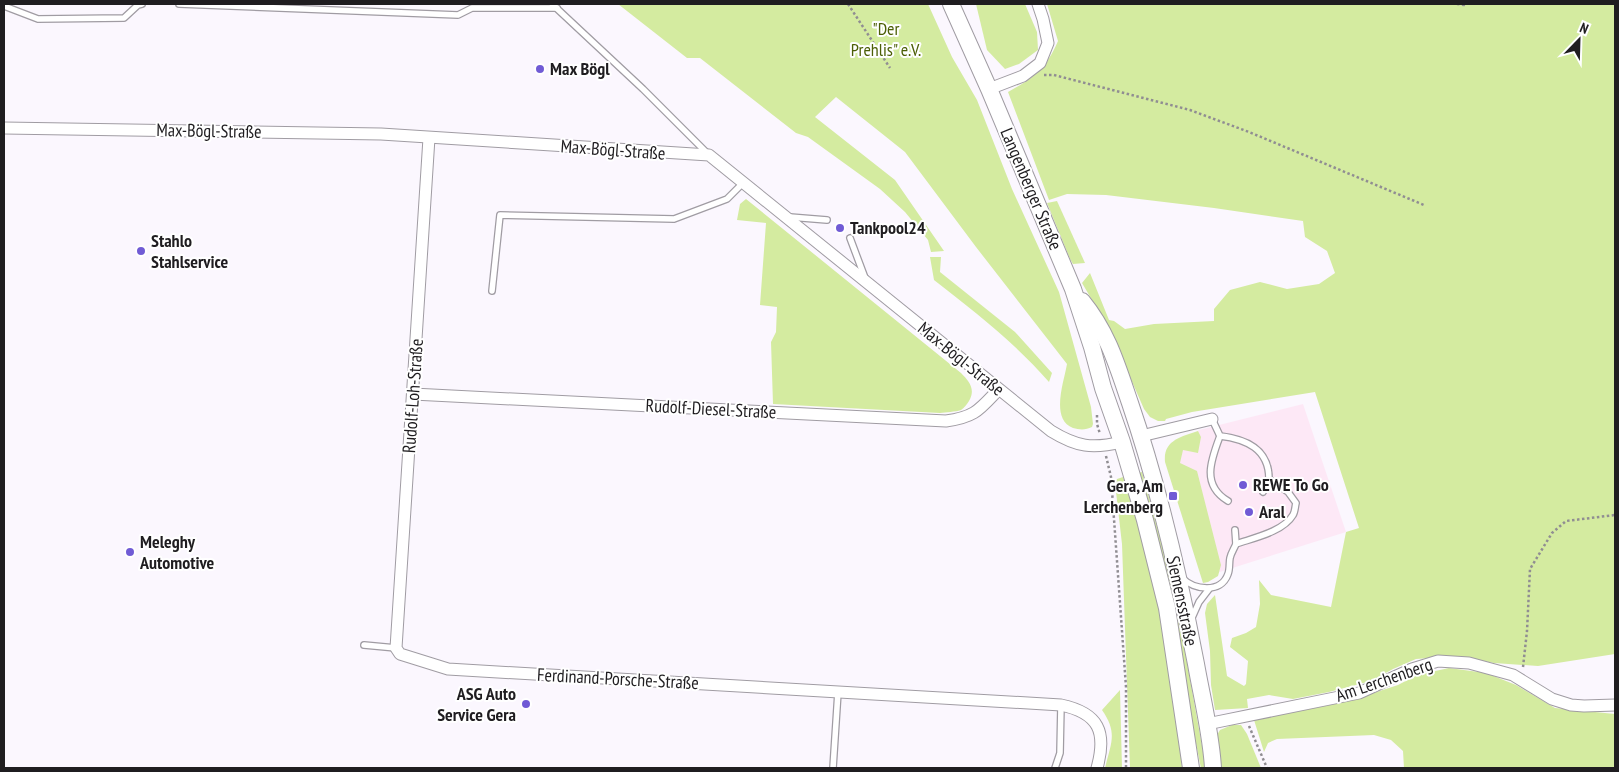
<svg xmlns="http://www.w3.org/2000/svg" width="1619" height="772" viewBox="0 0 1619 772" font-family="'PT Sans Narrow',sans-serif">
<rect width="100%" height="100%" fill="#fbf7fe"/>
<path fill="#fde8f6" d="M1303 404 1346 532 1207 576 1171 447 1199 430Z"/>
<g fill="#d4eba0">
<path d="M618 4H928L952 57 977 100 1012 189 1059 292 1091 407 1093 424 1092 427C1086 430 1080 430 1073 428 1050 419 1064 382 1067 364L976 247 905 152 836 97 815 117 895 180 944 251 931 252 928 240 905 212 880 189 808 137 796 133 700 58H687Z"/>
<path d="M976 4H1025L1037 32 1038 50 1019 64 1005 69 987 50Z"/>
<path d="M1047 4H1615V654L1538 666 1494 663 1458 656 1416 659 1393 669 1371 681 1329 692 1293 699 1269 695 1247 699 1248 708 1215 710 1211 685 1210 651 1205 613 1207 604 1215 595 1227 676 1244 686 1246 684 1248 661 1230 647 1232 638 1246 633 1256 627 1260 604 1259 580 1271 595 1331 607 1346 532 1359 528 1315 392 1192 412 1166 419 1165 421H1158L1150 417 1144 409 1108 327 1082 283 1090 273 1109 320 1114 321 1125 329 1154 324 1214 321V309L1230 290 1260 282 1287 289 1319 284 1335 273 1327 251 1305 237 1303 221 1214 208 1106 195 1067 194 1049 200 1008 92C1035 77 1045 70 1058 41Z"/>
<path d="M746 199 961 373C969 381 976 389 969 401 967 404 964 408 961 410 955 412 946 412 940 413L773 404 771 342 776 332 777 307 760 305 766 223 737 220 740 204Z"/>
<path d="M1057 201 1085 263 1073 264 1070 259 1047 203Z"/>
<path d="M930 257H941L940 272 1015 332 1052 373 1049 382C1015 343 975 312 934 280Z"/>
<path d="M1198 431 1201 437 1198 453 1183 450 1180 463 1197 471 1221 565 1218 576 1208 582 1203 583 1165 462C1163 440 1181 437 1198 431Z"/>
<path d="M1142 472 1173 585 1206 768H1201C1189 714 1185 657 1173 603 1163 559 1149 516 1138 473Z"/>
<path d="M1123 477C1155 571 1176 669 1182 768H1130L1122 544 1115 483 1117 479Z"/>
<path d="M1449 668 1486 673 1516 685 1555 708 1615 714V768H1404L1403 751 1391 740 1374 735 1277 739 1268 743 1264 752 1254 720 1349 701 1398 685 1417 675Z"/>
<path d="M1120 690 1122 768H1105C1111 743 1118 733 1102 710Z"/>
<path d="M1232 725H1241L1247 734 1261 768H1221L1217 735 1220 730Z"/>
</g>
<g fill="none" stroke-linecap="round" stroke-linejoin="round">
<defs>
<g id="service">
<path d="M179 4 458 15 472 8H557"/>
<path d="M552 4 643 89 708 154"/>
<path d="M4 6 38 19 124 18 138 5 142 4"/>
<path d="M790 217 827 220"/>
<path d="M850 238 865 278"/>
<path d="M492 291 500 215 674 219 727 199 743 183"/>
<path d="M1220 436C1211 460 1201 485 1228 501"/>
<path d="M1263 492 1269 479"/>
<path d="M1235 530 1236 544"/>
<path d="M1182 578C1194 590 1221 594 1228 574 1230 569 1229 563 1230 558 1231 553 1234 549 1236 544 1253 538 1283 532 1293 515 1295 512 1295 507 1296 503L1288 492 1269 479C1269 449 1246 439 1220 436L1212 419"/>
<path d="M1191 620 1199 602 1209 589"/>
<path d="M364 645 396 648"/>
<path d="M833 768 838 692"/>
<path d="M1055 768 1060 753 1061 705"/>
</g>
<g id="minor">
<path d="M989 89 1023 76 1040 63 1048 43 1043 19 1038 4"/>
<path d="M4 128 381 134 709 155 1051 431C1077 447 1092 449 1122 442"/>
<path d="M429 138 396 648 400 654 448 669 1061 705C1099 713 1107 732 1097 768"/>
<path d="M413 394 946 421C975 417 979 410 998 390"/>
<path d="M1141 436 1212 419"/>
<path d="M1207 724 1359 693 1412 669 1438 661 1469 663 1513 675 1552 699 1571 705 1584 706 1615 705"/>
</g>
<g id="secondary">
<path d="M951 4 989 89 1073 289 1092 347 1103 388 1122 442 1145 520 1167 608 1191 768"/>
<path d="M1082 301C1108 333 1117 365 1130 403 1159 488 1179 575 1196 664 1202 698 1211 733 1213 768"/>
</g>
</defs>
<use href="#service" stroke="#a09ca3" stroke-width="8"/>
<use href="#minor" stroke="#a09ca3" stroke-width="13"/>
<use href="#secondary" stroke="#a09ca3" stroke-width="18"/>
<g stroke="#908d92" stroke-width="2.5" stroke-dasharray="2.5 2.5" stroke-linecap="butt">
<path d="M848 4 890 68"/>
<path d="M1457 4 1464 5 1465 4"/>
<path d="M1044 75H1054L1190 110 1249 132 1424 205"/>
<path d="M1097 415V424L1100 434"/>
<path d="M1106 456 1111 477 1126 687V768"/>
<path d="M1523 667 1527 631 1530 569 1552 533 1566 521 1615 515"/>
<path d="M1249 726 1267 768"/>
</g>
<use href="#service" stroke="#fff" stroke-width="5.5"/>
<use href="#minor" stroke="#fff" stroke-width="11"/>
<use href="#secondary" stroke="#fff" stroke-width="16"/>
</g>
<g fill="#705bd5" stroke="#fff" stroke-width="2">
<circle cx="540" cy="69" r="5"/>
<circle cx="840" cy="228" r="5"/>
<circle cx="141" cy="251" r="5"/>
<circle cx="1243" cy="485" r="5"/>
<rect x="1168" y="491" width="10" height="10" rx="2.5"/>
<circle cx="1249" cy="512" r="5"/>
<circle cx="130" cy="552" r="5"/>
<circle cx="526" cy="704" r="5"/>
</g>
<g text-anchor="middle" stroke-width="4" stroke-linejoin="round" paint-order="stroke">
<g font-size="18" fill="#4c5f06" stroke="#fff">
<text x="886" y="35">"Der<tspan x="886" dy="21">Prehlis" e.V.</tspan></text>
</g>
<g font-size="18" font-weight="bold" fill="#1f1d20" stroke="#fff" text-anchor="start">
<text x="550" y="75">Max Bögl</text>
<text x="850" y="234">Tankpool24</text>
<text x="151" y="247">Stahlo<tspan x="151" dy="21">Stahlservice</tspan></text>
<text x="1253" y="491">REWE To Go</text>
<text x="1163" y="492" text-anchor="end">Gera, Am<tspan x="1163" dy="21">Lerchenberg</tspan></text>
<text x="1259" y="518">Aral</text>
<text x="140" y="548">Meleghy<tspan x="140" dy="21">Automotive</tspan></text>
<text x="516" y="700" text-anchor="end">ASG Auto<tspan x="516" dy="21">Service Gera</tspan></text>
</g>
<g font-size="18" fill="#1f1d20" stroke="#fff">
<text transform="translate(209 131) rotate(1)" y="6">Max-Bögl-Straße</text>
<text transform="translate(613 150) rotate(4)" y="6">Max-Bögl-Straße</text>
<text transform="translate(1031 189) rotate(67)" y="6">Langenberger Straße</text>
<text transform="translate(961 359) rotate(39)" y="6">Max-Bögl-Straße</text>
<text transform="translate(413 396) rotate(-86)" y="6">Rudolf-Loh-Straße</text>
<text transform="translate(711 409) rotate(3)" y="6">Rudolf-Diesel-Straße</text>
<text transform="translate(1182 601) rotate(78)" y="6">Siemensstraße</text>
<text transform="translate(618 679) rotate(3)" y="6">Ferdinand-Porsche-Straße</text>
<text transform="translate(1384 680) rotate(-19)" y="6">Am Lerchenberg</text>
</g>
</g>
<rect width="1619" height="772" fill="none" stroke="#1f1d20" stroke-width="10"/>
<g transform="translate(1579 40) rotate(23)" stroke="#ffffff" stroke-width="4" paint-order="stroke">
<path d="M0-4L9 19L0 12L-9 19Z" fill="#1f1d20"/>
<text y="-8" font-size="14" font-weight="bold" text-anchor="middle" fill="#1f1d20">N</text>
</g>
</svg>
